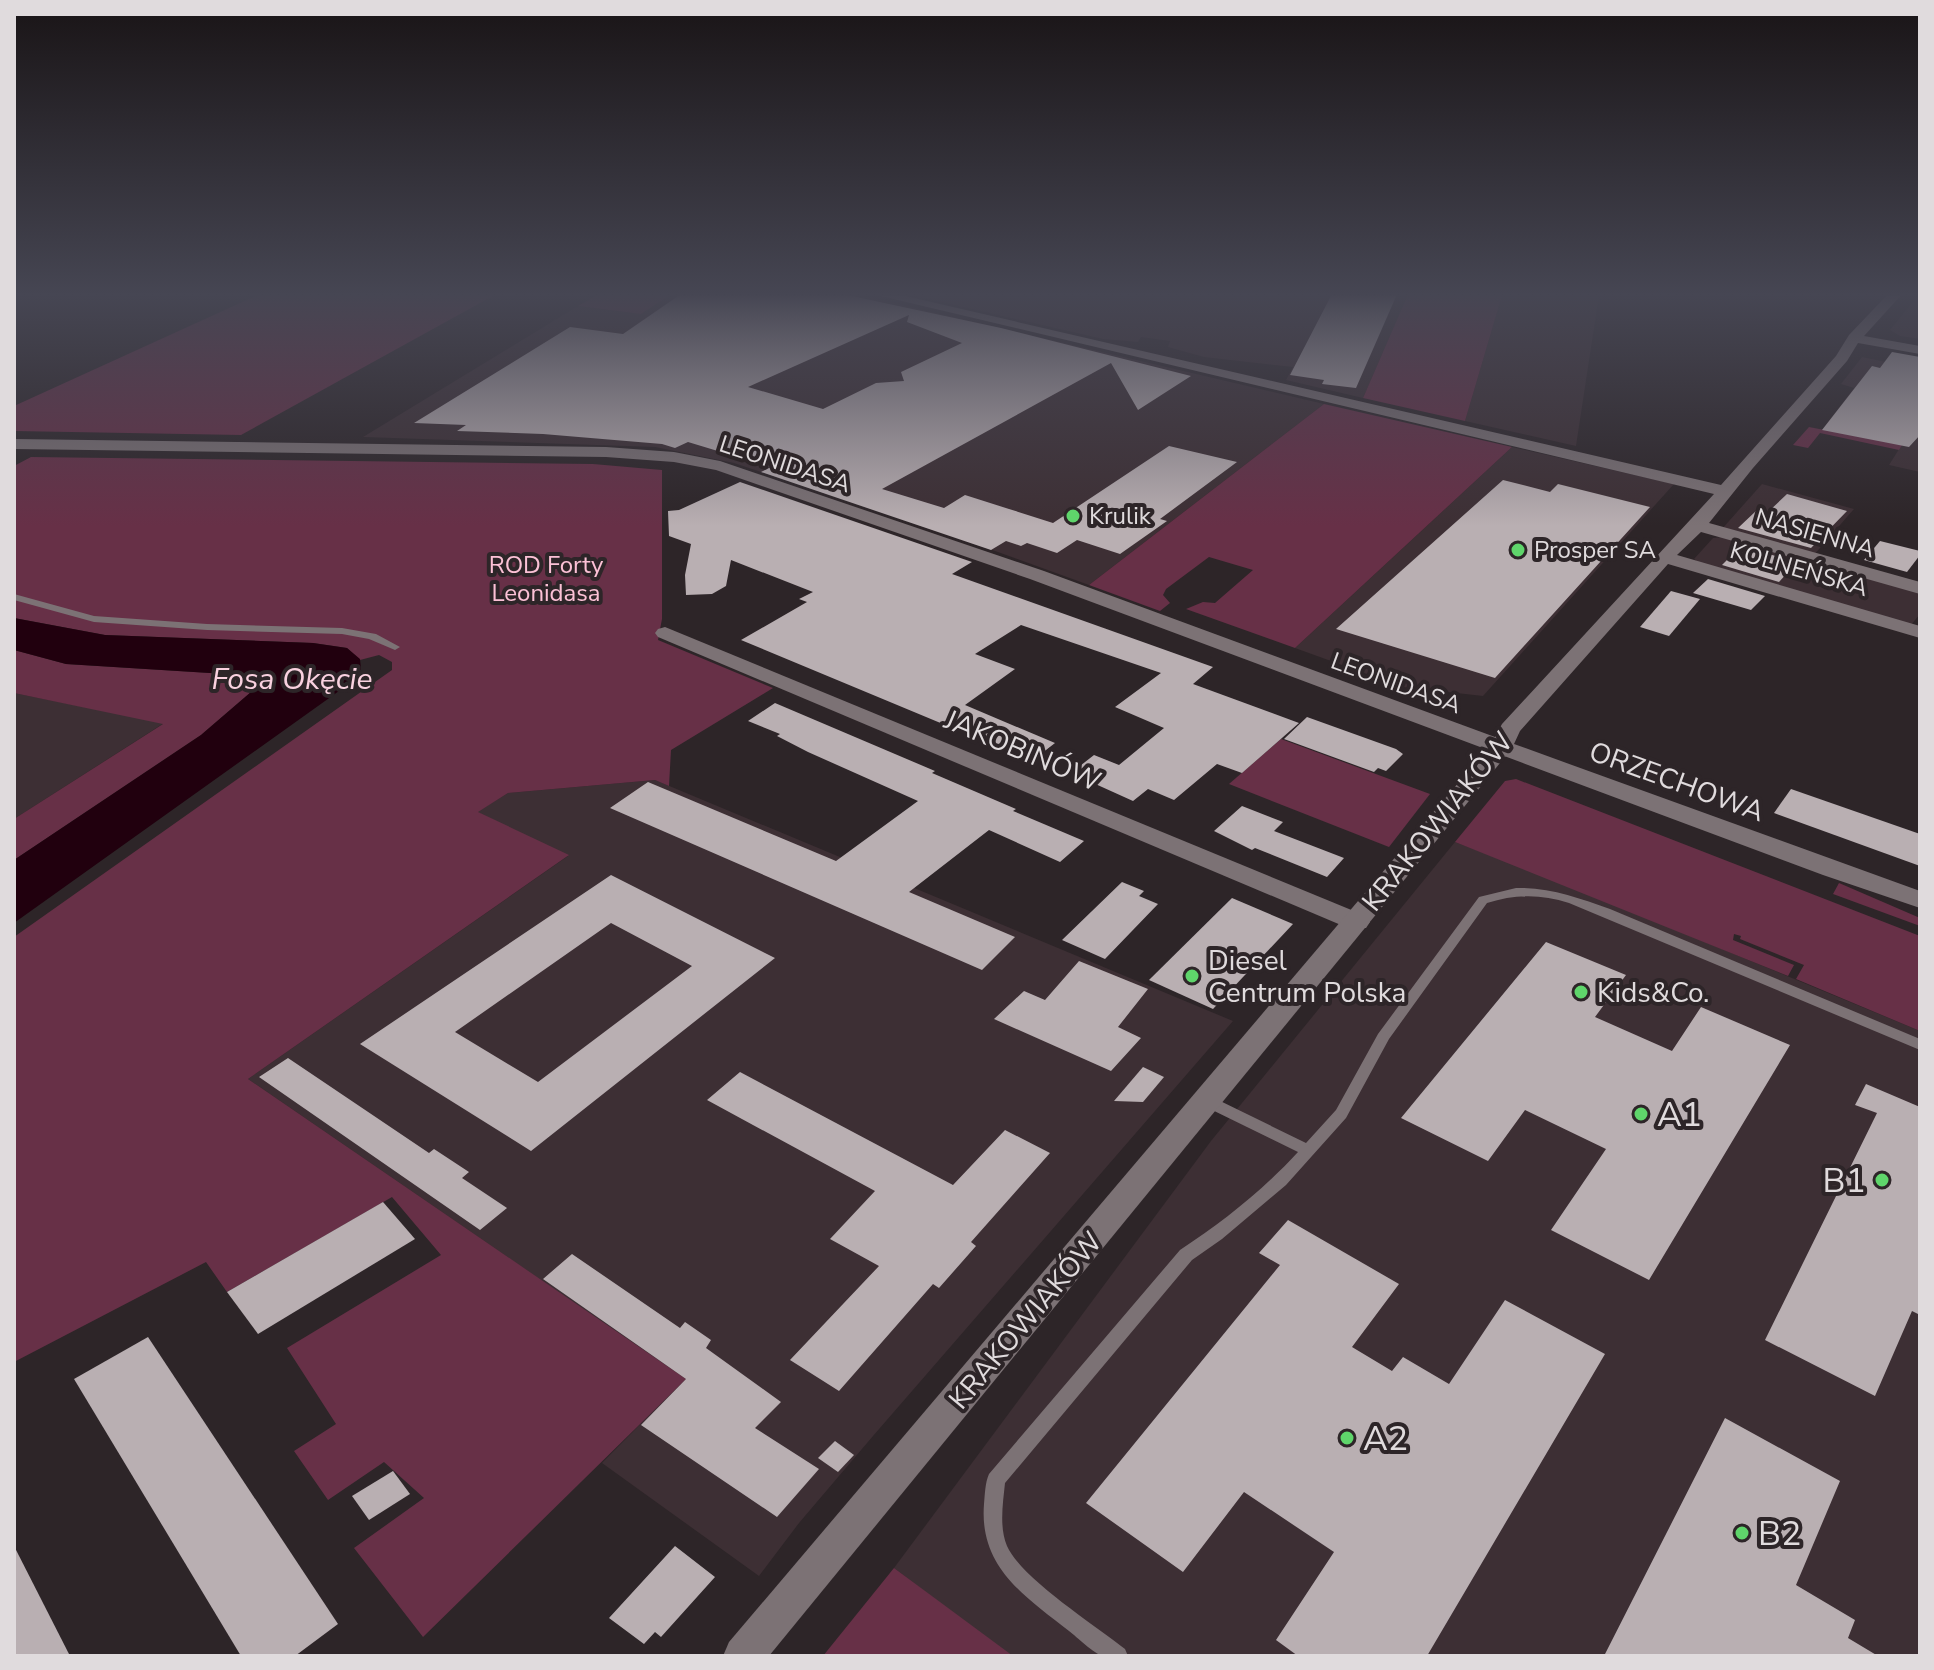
<svg xmlns="http://www.w3.org/2000/svg" width="1934" height="1670" viewBox="0 0 1934 1670" font-family="'Nunito Sans',sans-serif">
<rect width="100%" height="100%" fill="#2d2528"/>
<g fill="#3d2f34">
<path d="M675 292H847L1324 404 1089 585 959 538 734 463 655 447 363 437 578 306 641 314Z"/>
<path d="M898 292H1409L1363 398 1286 380 1293 367 1204 357 1168 347 1170 341 1141 337 1138 342 1103 339Z"/>
<path d="M1503 292 1599 295 1576 446 1465 421Z"/>
<path d="M1920 293V339L1900 336 1890 330Z"/>
<path d="M1862 357 1920 369V472L1889 465 1901 446 1822 430 1854 388 1841 384Z"/>
<path d="M1512 447 1674 484 1483 696 1403 687 1295 648Z"/>
<path d="M1762 484 1854 509 1813 556 1721 530Z"/>
<path d="M1723 537 1920 592V614L1911 625 1700 564 1694 559 1713 538Z"/>
<path d="M14 693 164 723 14 819Z"/>
<path d="M655 780 1233 1021 873 1436 799 1523 759 1576 602 1463 685 1379 248 1079 568 856 477 812 508 793Z"/>
<path d="M1455 842 1560 882 1920 1031V1656H1010L894 1568 1211 1141Z"/>
</g>
<g fill="#673047">
<path d="M264 292H500L241 435 14 431V406Z"/>
<path d="M602 292H675L641 314 578 306Z"/>
<path d="M1409 292H1503L1465 421 1363 398Z"/>
<path d="M1324 404 1512 447 1295 648 1186 609 1203 602 1215 603 1253 570 1209 557 1166 589 1163 595 1170 603 1160 611 1089 585Z"/>
<path d="M1809 427 1902 445 1899 450 1820 433 1808 448 1793 445Z"/>
<path d="M31 457 593 464 662 470V619L658 640 773 688 671 750 669 786 655 780 508 793 478 812 569 855 248 1079 686 1379 423 1637 354 1548 424 1498 384 1462 328 1500 294 1451 336 1424 287 1348 441 1255 392 1197 227 1292 206 1262 14 1362V937L392 670V662L379 655 360 660 347 648 313 643 105 635 14 618V466Z"/>
<path d="M14 650 66 664 226 674 256 681 251 692 201 735 14 860V819L163 724 14 693Z"/>
<path d="M1281 739 1430 794 1389 847 1229 784Z"/>
<path d="M1516 779 1920 936V1031L1796 979 1804 965 1740 939 1741 936 1734 934 1733 940 1794 965 1788 976 1455 842 1505 781Z"/>
<path d="M1839 883 1920 918V926L1833 894Z"/>
<path d="M894 1568 1013 1656H823Z"/>
</g>
<path fill="#21000e" d="M14 618 105 635 313 643 347 648 360 659 361 669 353 681 14 923V860L201 735 251 692 256 682 226 674 66 664 14 650Z"/>
<g fill="#b9afb2" fill-rule="evenodd">
<path d="M684 292H833L1001 328 1191 376 1138 410 1111 363 882 489 944 508 965 495 1053 523 1169 446 1237 462 1160 519 1167 521 1120 554 1077 540 1057 553 1027 543 1021 546 1006 541 991 550 761 472 771 467 688 442 675 448 662 444 543 434 457 431 466 425 414 423 570 327 623 334ZM909 315 907 322 962 343 901 372 904 381 876 383 823 409 748 387Z"/>
<path d="M1333 292H1398L1356 388 1322 384 1324 380 1290 375Z"/>
<path d="M1892 352 1920 357V435L1909 447 1822 430 1872 366 1880 368Z"/>
<path d="M1503 480 1550 492 1558 484 1650 507 1495 678 1336 629Z"/>
<path d="M740 482 972 562 952 574 1213 667 1193 684 1299 723 1242 773 1217 764 1174 800 1148 789 1133 801 1071 773 1094 755 1119 765 1164 728 1115 707 1161 673 1021 625 975 654 1015 669 965 705 1055 743 1032 761 741 640 807 602 799 599 813 592 731 560 726 586 712 594 686 595 685 575 691 544 669 536 668 511 679 510Z"/>
<path d="M1787 494 1847 511 1811 548 1738 528 1757 510 1767 513Z"/>
<path d="M1880 541 1920 551V555L1907 572 1864 560Z"/>
<path d="M1741 546 1797 562 1779 582 1722 565Z"/>
<path d="M1708 579 1765 596 1751 610 1693 593Z"/>
<path d="M1671 591 1700 599 1669 636 1640 627Z"/>
<path d="M775 703 935 771 932 773 1016 809 1013 811 1084 841 1060 862 989 830 909 892 1015 937 982 970 610 808 648 782 836 861 918 801 808 752 777 736 780 734 748 721Z"/>
<path d="M1307 717 1396 749 1403 754 1386 771 1378 768 1374 772 1284 739Z"/>
<path d="M1791 789 1920 834V866L1774 813Z"/>
<path d="M1242 806 1283 822 1274 831 1344 858 1327 877 1255 848 1252 850 1214 831Z"/>
<path d="M611 875 775 958 531 1151 360 1044ZM611 923 692 966 538 1082 455 1032Z"/>
<path d="M1122 882 1144 891 1139 896 1158 904 1105 959 1062 940Z"/>
<path d="M1232 898 1293 924 1213 1009 1149 980Z"/>
<path d="M1546 942 1626 975 1595 1017 1672 1051 1701 1007 1790 1045 1649 1280 1551 1230 1606 1149 1525 1110 1488 1161 1401 1118Z"/>
<path d="M1079 961 1148 989 1118 1027 1141 1038 1111 1071 994 1019 1024 991 1045 1000Z"/>
<path d="M288 1058 429 1153 434 1149 469 1172 462 1178 507 1208 480 1230 259 1077Z"/>
<path d="M1143 1067 1164 1077 1143 1102 1114 1101Z"/>
<path d="M740 1072 953 1185 1005 1130 1050 1153 971 1242 976 1246 939 1288 933 1284 839 1391 790 1360 879 1266 830 1239 875 1191 707 1100Z"/>
<path d="M1866 1084 1920 1107V1315L1912 1311 1875 1396 1765 1340 1877 1113 1855 1105Z"/>
<path d="M383 1202 415 1239 258 1334 227 1292Z"/>
<path d="M1288 1220 1399 1284 1352 1347 1392 1371 1403 1357 1449 1384 1505 1300 1605 1354 1427 1656H1298L1276 1640 1334 1552 1244 1492 1183 1572 1086 1503 1280 1265 1259 1253Z"/>
<path d="M572 1254 680 1328 685 1322 711 1340 706 1348 781 1402 755 1428 819 1469 777 1517 641 1425 686 1379 543 1279Z"/>
<path d="M148 1337 338 1624 295 1656H241L74 1379Z"/>
<path d="M1725 1418 1840 1481 1796 1585 1855 1620 1848 1638 1878 1656H1604Z"/>
<path d="M835 1441 854 1455 838 1472 818 1458Z"/>
<path d="M393 1471 410 1494 369 1520 352 1496Z"/>
<path d="M14 1546 70 1656H14Z"/>
<path d="M675 1546 715 1577 661 1637 655 1632 644 1644 609 1618Z"/>
</g>
<g fill="none" stroke-linecap="round" stroke-linejoin="round">
<g fill="#7c7275" fill-rule="evenodd">
<path d="M14 594 94 616 207 624 342 628 376 634 400 647 395 650 369 639 342 634 207 630 94 622 14 600Z"/>
<path d="M1516 888C1549 887 1579 898 1610 909L1920 1039V1050L1569 903C1541 894 1516 894 1487 903L1389 1039 1346 1118 1286 1185 1222 1239 1192 1260 1005 1483C1003 1503 999 1527 1007 1546 1022 1579 1095 1625 1125 1649L1128 1656C1121 1656 1110 1658 1103 1656 1094 1654 1077 1637 1069 1631 1024 1596 979 1567 984 1504 985 1494 985 1483 989 1474L1180 1250C1223 1222 1263 1190 1298 1152L1202 1105 1200 1101 1202 1097 1207 1096 1212 1097 1306 1143 1336 1110 1378 1034 1479 897Z"/>
</g>
<g fill="#7c7275" fill-rule="evenodd">
<path d="M864 292H888L1721 485 1836 356 1849 335 1890 292H1904L1864 336 1920 346V354L1858 343 1847 361 1753 468 1709 523 1920 582V594L1701 532 1677 555 1920 626V638L1668 564 1520 731 1514 744 1920 891V908L1823 875 1030 579 716 470 674 462 606 457 14 449V439L606 447 674 452 720 461 1044 571 1495 737 1502 724 1714 494Z"/>
<path d="M665 627 1366 916 1370 922 1366 928H1348L658 637 655 633 658 629Z"/>
</g>
<path fill="#7c7275" fill-rule="evenodd" d="M1501 740 1509 742 1512 747 1509 752 769 1656H723L729 1642 1493 742Z"/>
</g>
<linearGradient id="sky" x2="0" y2="1"><stop stop-color="#191416"/><stop offset="0.56" stop-color="#464653"/><stop offset="1" stop-color="#464653" stop-opacity="0"/></linearGradient>
<rect width="1934" height="526" fill="url(#sky)"/>
<g fill="#5fd56b" stroke="#2d2528" stroke-width="3">
<circle cx="1073" cy="516" r="8"/>
<circle cx="1518" cy="550" r="8"/>
<circle cx="1192" cy="976" r="8"/>
<circle cx="1581" cy="992" r="8"/>
<circle cx="1641" cy="1114" r="8"/>
<circle cx="1882" cy="1180" r="8"/>
<circle cx="1347" cy="1438" r="8"/>
<circle cx="1742" cy="1533" r="8"/>
</g>
<g text-anchor="middle" stroke-width="8" stroke-linejoin="round" paint-order="stroke">
<g font-size="24" fill="#e0dbdd" stroke="#2d2528">
<text transform="translate(785 464) rotate(18)" y="8">LEONIDASA</text>
<text transform="translate(1815 533) rotate(16)" y="8">NASIENNA</text>
<text transform="translate(1799 569) rotate(16)" y="8">KOLNEŃSKA</text>
<text transform="translate(1396 683) rotate(20)" y="8">LEONIDASA</text>
</g>
<g font-size="24" fill="#e0dbdd" stroke="#2d2528" text-anchor="start">
<text x="1089" y="524">Krulik</text>
<text x="1534" y="558">Prosper SA</text>
</g>
<g font-size="24" fill="#fcc1d6" stroke="#2d2528">
<text x="546" y="573">ROD Forty<tspan x="546" dy="28">Leonidasa</tspan></text>
</g>
<g font-size="28" fill="#e0dbdd" stroke="#2d2528">
<text transform="translate(1023 750) rotate(23)" y="10">JAKOBINÓW</text>
<text transform="translate(1677 781) rotate(20)" y="10">ORZECHOWA</text>
<text transform="translate(1437 821) rotate(-51)" y="10">KRAKOWIAKÓW</text>
<text transform="translate(1025 1320) rotate(-50)" y="10">KRAKOWIAKÓW</text>
</g>
<g font-size="28" fill="#e0dbdd" stroke="#2d2528" text-anchor="start">
<text x="1208" y="970">Diesel<tspan x="1208" dy="32">Centrum Polska</tspan></text>
<text x="1597" y="1002">Kids&amp;Co.</text>
</g>
<g font-size="30" font-style="italic" fill="#f9d1df" stroke="#2d2528">
<text x="292" y="689">Fosa Okęcie</text>
</g>
<g font-size="34" fill="#e0dbdd" stroke="#2d2528" text-anchor="start">
<text x="1657" y="1126">A1</text>
<text x="1866" y="1192" text-anchor="end">B1</text>
<text x="1363" y="1450">A2</text>
<text x="1758" y="1545">B2</text>
</g>
</g>
<rect width="1934" height="1670" fill="none" stroke="#e0dbdd" stroke-width="32"/>
</svg>
